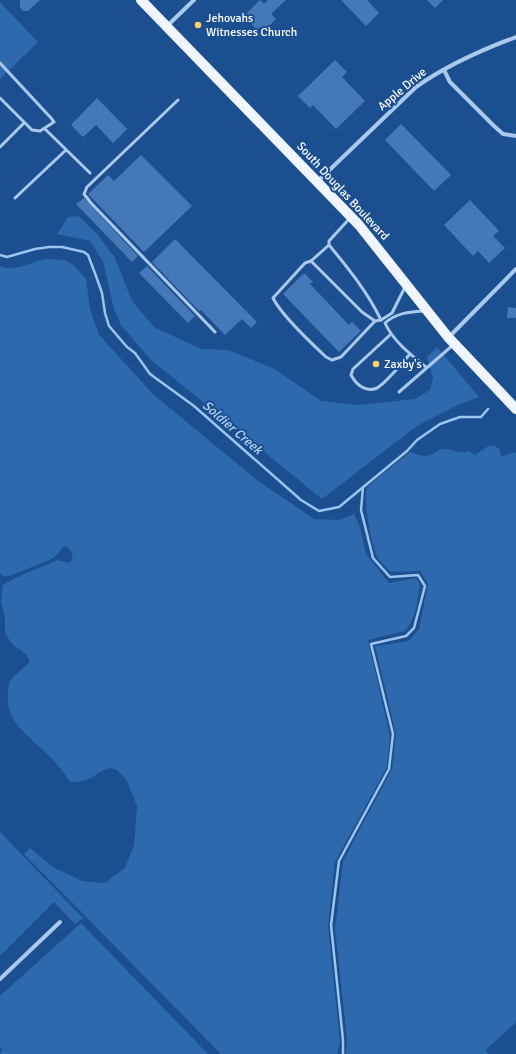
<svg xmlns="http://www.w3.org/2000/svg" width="516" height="1054" viewBox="0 0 516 1054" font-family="Signika,sans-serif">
<rect width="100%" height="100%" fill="#1b4f8f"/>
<g fill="#2e69ad">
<path d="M0 2 38 42 0 79Z"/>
<path d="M79 216 98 235 115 258 132 301 154 327 201 349 228 350 275 369 321 401 359 405 415 399 430 390 433 378 427 357 437 347 479 397 458 405 417 426 322 499 150 359 121 325 114 309 103 261 90 241 57 234 68 217Z"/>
<path d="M46 259 65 260 73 265 86 279 90 309 99 335 154 395 257 480 314 519 340 520 354 514 360 527 366 554 389 583 416 578 420 585C417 600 416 620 405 631L368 640 390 736 387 767 335 862 328 926 340 1041 337 1054H221L24 854 30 848 53 867 82 881 105 883 125 868 134 845 137 806 126 779 117 770 110 768 100 772 92 778 79 782H71C62 772 55 760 45 752 23 731 0 717 10 681 15 674 23 669 30 662L27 655 12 644 5 633V619L1 601 3 585C19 574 40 569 57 560L70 563C75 556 72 551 66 546L62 548 54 558 23 571 8 576H3L0 573V266C12 273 34 261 46 259Z"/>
<path d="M490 445 495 446 500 450V455L501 457 514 452 516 453V1022L486 1050 489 1054H346L347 1038 335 929 343 861 392 769 396 734 375 646 409 641 419 629 428 584 420 571 391 572C387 568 381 563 378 558 371 545 363 501 367 487L410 452C414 453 420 456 425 456 433 457 437 448 445 449 455 449 456 454 469 451L475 455Z"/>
<path d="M0 832 83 918 75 924 54 902 0 956Z"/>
<path d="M81 923 208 1054H0L3 1050 0 1047V996Z"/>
</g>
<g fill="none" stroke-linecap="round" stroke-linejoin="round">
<g stroke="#9cc4f0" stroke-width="2.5">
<path d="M0 255 7 257 35 249 49 247H62L84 252 88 255 96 276 102 293 105 313 109 326 127 347 135 353 150 374 194 406 301 500 319 511 339 507 407 451 417 440 440 424 460 417H481L488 409"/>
<path d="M343 1054V1040L331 925 339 861 389 769 393 734 371 644 406 636 414 628 425 586 418 575 390 577 373 558 361 510 363 487"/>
</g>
</g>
<g fill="#4478b7">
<path d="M20 0H40L28 11H23L20 7Z"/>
<path d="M260 0 264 4 268 0H286L271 14 276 19 264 31 260 27 257 30 247 19 249 16 247 13Z"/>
<path d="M341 0H367L379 13 366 26Z"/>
<path d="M427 0H443L435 8Z"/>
<path d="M335 60 347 72 342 77 365 101 336 129 313 105 310 108 298 96Z"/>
<path d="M97 98 127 129 113 143 96 125 83 137 71 125Z"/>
<path d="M401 124 451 175 434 191 385 140Z"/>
<path d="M141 155 192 206 144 252 88 194 108 175 114 181Z"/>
<path d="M84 198 138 256 132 262 76 204Z"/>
<path d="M470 200 499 231 493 236 505 248 489 263 478 251 473 256 444 225Z"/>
<path d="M175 239 257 322 251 328 242 319 225 335 201 310 199 311 152 262Z"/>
<path d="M147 266 195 316 188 323 139 273Z"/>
<path d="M304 273 313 282 310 284 349 325 352 322 361 331 339 352 283 294Z"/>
<path d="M508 307 516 308V318H507Z"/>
</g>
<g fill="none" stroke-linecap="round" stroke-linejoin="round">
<g stroke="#a9c9ee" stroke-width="3">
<path d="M0 63 51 118 54 122 40 131 32 130 0 98"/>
<path d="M178 100 87 187 84 194 91 203 215 332"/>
<path d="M45 129 90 173"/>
<path d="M0 147 24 123"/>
<path d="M15 198 66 150"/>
<path d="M350 218 329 241V245C349 269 368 293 381 320L375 321 362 312 311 261 305 263 273 298C281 315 311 343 326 357L332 360 341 357 375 321"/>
<path d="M311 261 329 245"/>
<path d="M423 311C409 312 396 313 385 323 393 341 411 355 426 367"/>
<path d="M381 320 392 313 405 287"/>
<path d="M391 334 353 369 351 375C356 384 365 393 377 388 386 383 403 362 410 354"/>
<path d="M399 392 453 345"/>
</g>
<g stroke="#a9c9ee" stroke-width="4">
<path d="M167 26 194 0"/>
<path d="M444 70 450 82 494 126 503 134 516 136"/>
<path d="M318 181 416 87C447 65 481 50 516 37"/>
<path d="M449 337 516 269"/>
<path d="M0 979 60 922"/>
</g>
<path stroke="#f0f6ff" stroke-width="10" d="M141 0 359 225 448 337 516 409"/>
</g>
<g fill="#ffd166" stroke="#1b4f8f" stroke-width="1.5">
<circle cx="198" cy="25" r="4"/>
<circle cx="376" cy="364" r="4"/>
</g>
<g text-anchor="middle" stroke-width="4" stroke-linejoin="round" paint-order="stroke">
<g font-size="12" fill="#fff" stroke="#1b4f8f" text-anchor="start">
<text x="206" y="22">Jehovahs<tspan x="206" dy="14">Witnesses Church</tspan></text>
<text x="384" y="368">Zaxby's</text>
</g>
<g font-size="12" fill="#fff" stroke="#1b4f8f">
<text transform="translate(402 89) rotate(-40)" y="4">Apple Drive</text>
<text transform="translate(343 191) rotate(47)" y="4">South Douglas Boulevard</text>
</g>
<g font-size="13" font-style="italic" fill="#b5d3f5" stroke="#1b4f8f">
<text transform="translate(233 427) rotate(41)" y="5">Soldier Creek</text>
</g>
</g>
</svg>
